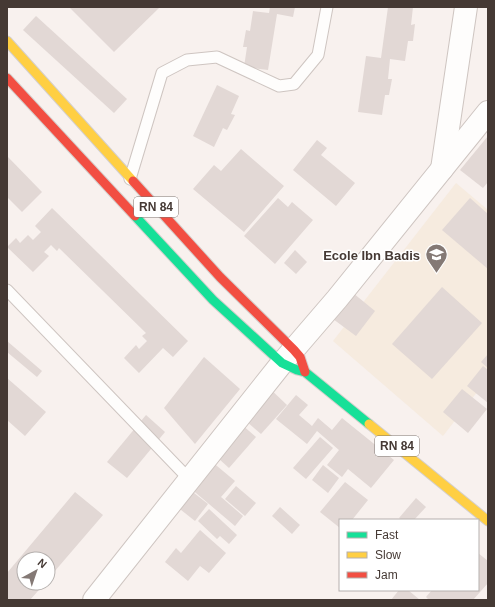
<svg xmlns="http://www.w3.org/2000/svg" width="495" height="607" viewBox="0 0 495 607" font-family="Helvetica,sans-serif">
<rect width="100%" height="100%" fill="#f8f1ee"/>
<path fill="#f6ebdf" d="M456 183 488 210V378L443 436 333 341Z"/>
<g fill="#e2d8d5">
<path d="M69 7H160L114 52Z"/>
<path d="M270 7H295L293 17 277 14 268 70 244 67 247 47H243L246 30 250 31 253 11 269 13Z"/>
<path d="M388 7H413L411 25 415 24 413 41H408L405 61 390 59 388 79H392L389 95H385L382 115 358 112 366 56 381 58Z"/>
<path d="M36 16 127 99 114 113 23 30Z"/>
<path d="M217 85 239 96 231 114 235 115 227 130 223 128 214 147 193 136Z"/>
<path d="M488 136V182L483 188 460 170Z"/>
<path d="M317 140 327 148 321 155 355 183 336 206 293 170Z"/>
<path d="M241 149 284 186 244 232 193 189 214 165 221 171Z"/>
<path d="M7 156 42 192 22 212 7 197Z"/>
<path d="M278 198 288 207 292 202 313 220 275 264 244 236Z"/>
<path d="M470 198 488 214V269L442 230Z"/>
<path d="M52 208 188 341 173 357 163 348 139 373 124 358 136 345 139 349 147 341 142 336 146 333 59 248 57 251 51 245 44 252 49 256 33 272 7 247 16 238 20 243 28 235 33 240 41 232 35 226Z"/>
<path d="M295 250 307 262 296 274 284 263Z"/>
<path d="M442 287 482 323 432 379 392 344Z"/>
<path d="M353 293 375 311 356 336 333 319Z"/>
<path d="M7 341 42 371 37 377 7 352Z"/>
<path d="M488 354V368L481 362Z"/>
<path d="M204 357 240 389 195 444 164 408Z"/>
<path d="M483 366 488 370V403L467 386Z"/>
<path d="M7 378 46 412 25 436 7 420Z"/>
<path d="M265 384 287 405 261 434 238 414Z"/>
<path d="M462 389 487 409 468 433 443 412Z"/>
<path d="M296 395 308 405 299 415 312 426 318 418 332 430 342 418 394 460 371 488 348 469 342 477 327 465 339 450 317 431 307 444 276 419Z"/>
<path d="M146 415 165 432 127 478 107 462Z"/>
<path d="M234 418 256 437 229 468 207 448Z"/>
<path d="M320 437 333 448 306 479 293 468Z"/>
<path d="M205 456 235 481 221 497 243 516 235 526 183 482Z"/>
<path d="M323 465 339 478 328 493 312 480Z"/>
<path d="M345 482 368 500 352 520H340V528L320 512Z"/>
<path d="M184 485 208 504 195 521 171 502Z"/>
<path d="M236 486 256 503 245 516 225 499Z"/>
<path d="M75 492 103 515 48 579V559H24V583H45L30 600H7V573Z"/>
<path d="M416 498 426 507 414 520H402L399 518Z"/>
<path d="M280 507 300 525 292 534 272 516Z"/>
<path d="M209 509 237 535 229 544 220 536 217 539 198 521Z"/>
<path d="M200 530 226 553 209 573 200 566 188 581 165 562 176 548 181 553Z"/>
<path d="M478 553 488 561V583L473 600H429L426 597 432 590H478Z"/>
<path d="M399 590H408L420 600H391Z"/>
</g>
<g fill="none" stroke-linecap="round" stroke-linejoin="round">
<defs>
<g id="lane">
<path d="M130 179 162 73 187 60 217 57 279 86 294 84 318 55 327 7"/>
<path d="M7 290 190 480"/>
</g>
<g id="street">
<path d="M442 169 466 7"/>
<path d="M94 600 282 363 337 299 488 112"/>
</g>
<path id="fast" d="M135 216 213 300 282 363 297 370 305 372 369 424"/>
<g id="slow">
<path d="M7 41 133 181"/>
<path d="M369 424 488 521"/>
</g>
<g id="jam">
<path d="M7 78 135 216"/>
<path d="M133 181 220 277 294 350 300 357 305 372"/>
</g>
</defs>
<use href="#lane" stroke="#cec5c1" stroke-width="13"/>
<use href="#street" stroke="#cec5c1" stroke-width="24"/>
<use href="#fast" stroke="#d4cfcc" stroke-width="11"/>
<use href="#slow" stroke="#d4cfcc" stroke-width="11"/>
<use href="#jam" stroke="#d4cfcc" stroke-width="11"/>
<use href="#lane" stroke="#fefdfc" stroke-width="11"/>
<use href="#street" stroke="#fefdfc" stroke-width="22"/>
<use href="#fast" stroke="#16e098" stroke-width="9"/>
<use href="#slow" stroke="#ffcf43" stroke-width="9"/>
<use href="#jam" stroke="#f24e42" stroke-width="9"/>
</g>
<defs>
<symbol id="school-pin" viewBox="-11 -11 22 30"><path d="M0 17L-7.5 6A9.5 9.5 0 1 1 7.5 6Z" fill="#847975" stroke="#fff"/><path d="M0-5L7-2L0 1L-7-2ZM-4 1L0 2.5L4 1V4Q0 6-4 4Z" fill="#fff"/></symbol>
</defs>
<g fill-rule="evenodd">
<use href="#school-pin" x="424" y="242" width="25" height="34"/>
</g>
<g text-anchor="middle" stroke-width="3" stroke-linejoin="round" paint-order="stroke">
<g fill="#fff" stroke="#7d7471" stroke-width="1">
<rect x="134" y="197" width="44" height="20" rx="3"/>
<rect x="375" y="436" width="44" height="20" rx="3"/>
</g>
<g font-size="12" font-weight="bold" fill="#453934">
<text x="156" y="211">RN 84</text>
<text x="397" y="450">RN 84</text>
</g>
<g font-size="13" font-weight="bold" fill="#453934" stroke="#fff" text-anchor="end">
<text x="420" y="260">Ecole Ibn Badis</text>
</g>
</g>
<rect width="495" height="607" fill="none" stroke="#453934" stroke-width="16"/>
<rect x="339" y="519" width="140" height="72" fill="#ffffff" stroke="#b5b0ae"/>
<rect x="347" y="532" width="20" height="6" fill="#16e098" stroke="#b5b0ae"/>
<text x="375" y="539" font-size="12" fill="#453934">Fast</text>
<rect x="347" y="552" width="20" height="6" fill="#ffcf43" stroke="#b5b0ae"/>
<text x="375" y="559" font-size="12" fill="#453934">Slow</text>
<rect x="347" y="572" width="20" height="6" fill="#f24e42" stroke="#b5b0ae"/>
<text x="375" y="579" font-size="12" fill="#453934">Jam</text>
<g transform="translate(36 571) rotate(40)"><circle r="19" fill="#ffffff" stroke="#b5b0ae"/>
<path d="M0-3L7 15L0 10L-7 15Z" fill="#847975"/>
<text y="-6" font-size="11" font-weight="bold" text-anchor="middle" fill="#453934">N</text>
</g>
</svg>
